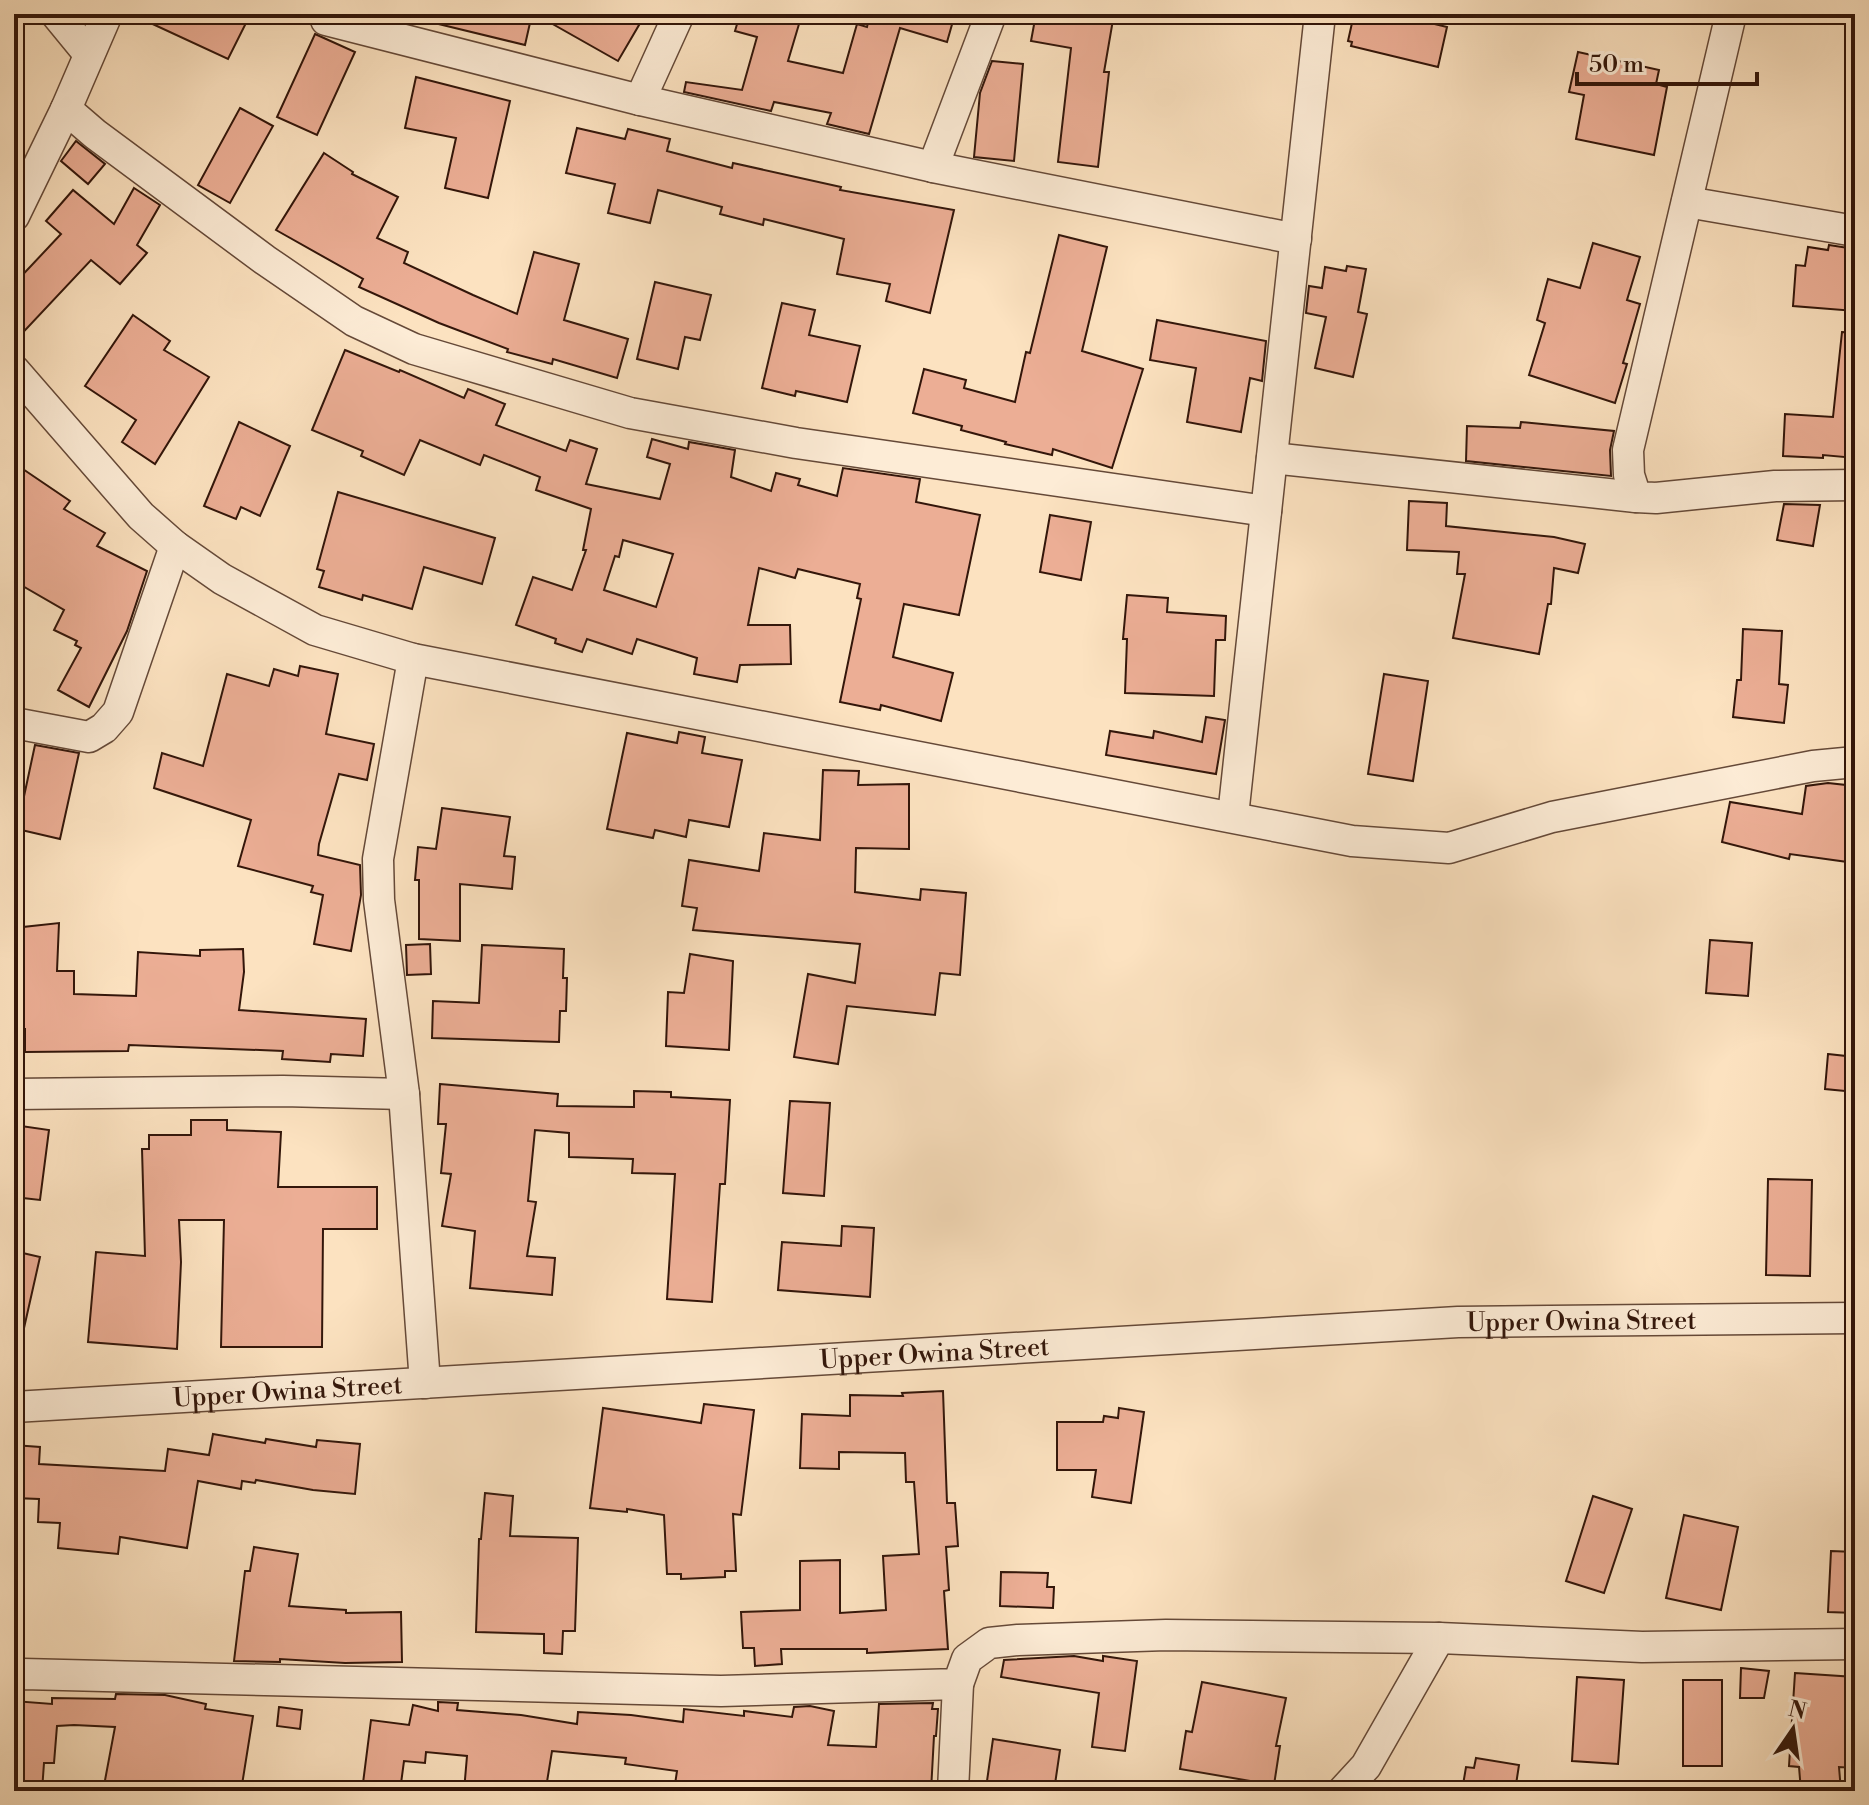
<svg xmlns="http://www.w3.org/2000/svg" width="1869" height="1805" viewBox="0 0 1869 1805" font-family="'Libre Bodoni',serif">
<rect width="100%" height="100%" fill="#fce2c0"/>
<filter id="stains"><feTurbulence type="fractalNoise" baseFrequency=".0025" numOctaves="4"/><feColorMatrix values="0 0 0 0 .2 0 0 0 0 .09 0 0 0 0 .02 0 0 0 .5 -.17"/></filter>
<radialGradient id="worn" r=".72"><stop offset=".6" stop-color="#630" stop-opacity="0"/><stop offset="1" stop-color="#630" stop-opacity=".3"/></radialGradient>
<g fill="#ecae95" stroke="#33160a" stroke-width="2" fill-rule="evenodd">
<path d="M131 14H232L247 21 228 59Z"/>
<path d="M427 14H532L525 45 426 21Z"/>
<path d="M535 14H620L639 25 618 61Z"/>
<path d="M740 14H802L788 61 843 73 857 24 867 27 870 14H955L947 42 900 28 869 134 827 124 831 113 774 102 771 111 684 92 686 82 742 90 757 37 735 31Z"/>
<path d="M1036 14H1114L1104 72H1109L1098 167 1058 162 1071 48 1031 41Z"/>
<path d="M1354 14H1393L1447 27 1438 67 1351 46 1352 42 1348 41Z"/>
<path d="M315 34 355 52 317 135 277 117Z"/>
<path d="M1578 52 1659 70 1656 84 1667 87 1654 155 1576 139 1584 95 1569 92Z"/>
<path d="M992 61 1023 64 1014 161 974 157 980 93Z"/>
<path d="M416 77 510 101 488 198 445 188 456 138 405 128Z"/>
<path d="M240 108 273 126 230 203 198 185Z"/>
<path d="M577 128 625 139 628 129 670 139 667 151 732 168 733 163 841 187 840 190 954 210 930 313 886 301 890 284 837 274 844 239 764 219 763 225 720 214 722 207 658 190 650 223 608 213 615 184 566 173Z"/>
<path d="M76 141 105 164 88 184 61 161Z"/>
<path d="M324 153 353 172 352 174 398 197 377 238 408 252 404 263 473 295 517 314 534 252 579 264 564 320 628 339 617 378 553 359 552 364 507 352 508 349 439 323 359 287 363 279 276 230Z"/>
<path d="M134 188 160 205 137 245 147 253 120 284 91 260 14 342V284L61 234 46 221 73 190 114 224Z"/>
<path d="M1059 235 1107 247 1082 351 1143 369 1112 468 1053 449 1052 455 1005 444 1006 442 961 430 962 426 913 413 924 369 966 380 964 388 1015 402 1026 352 1030 353Z"/>
<path d="M1593 243 1640 257 1627 300 1640 304 1623 363 1627 364 1615 403 1529 375 1545 323 1537 320 1548 279 1580 288Z"/>
<path d="M1829 245 1855 249V311L1793 306 1796 265 1805 266 1808 247 1828 250Z"/>
<path d="M1347 266 1366 269 1358 312 1367 314 1353 377 1315 368 1326 317 1306 313 1309 286 1322 288 1325 267 1346 271Z"/>
<path d="M655 282 711 295 700 340 685 337 678 369 637 359Z"/>
<path d="M782 303 815 310 809 335 860 346 847 402 796 391 795 396 762 388Z"/>
<path d="M133 315 170 341 164 350 209 377 155 464 122 442 136 420 85 386Z"/>
<path d="M1157 320 1266 341 1262 381 1250 378 1241 432 1187 422 1196 368 1150 360Z"/>
<path d="M1842 332 1855 333V458L1823 455V458L1783 456 1785 414 1833 417Z"/>
<path d="M345 350 399 372 400 370 464 398 468 389 505 404 496 425 566 451 570 440 597 449 586 484 660 499 670 464 647 457 652 439 688 449 689 442 735 450 731 477 771 491 776 473 800 479 798 485 837 496 843 468 920 479 916 502 980 515 959 615 904 604 893 657 953 673 941 721 881 705 880 710 840 702 861 599 857 598 860 584 798 569 795 578 759 568 748 625H790L791 664 740 665 737 682 694 674 697 658 637 639 632 654 587 639 582 652 555 643 556 639 516 625 533 577 572 590 586 550H583L591 509 536 490 540 477 484 455 480 465 420 440 404 475 361 456 363 451 312 430ZM623 540 673 554 656 607 604 590 615 556 619 557Z"/>
<path d="M239 422 290 446 260 516 241 507 236 519 204 506Z"/>
<path d="M1521 422 1614 431 1610 450 1611 476 1466 461 1467 426 1520 428Z"/>
<path d="M14 463 70 501 64 509 105 533 97 546 147 571 127 631 89 707 58 690 81 648 75 645 77 641 54 630 64 610 14 581Z"/>
<path d="M338 492 495 538 482 584 424 567 412 609 363 595 362 600 319 587 324 571 317 569Z"/>
<path d="M1409 501 1447 503 1446 526 1554 537 1585 544 1578 573 1554 568 1551 604H1548L1539 654 1453 638 1465 574H1457L1459 552 1407 550Z"/>
<path d="M1784 504 1820 505 1813 546 1777 540Z"/>
<path d="M1050 515 1091 522 1081 580 1040 572Z"/>
<path d="M1127 595 1168 598 1167 612 1226 616 1225 640H1216L1214 696 1125 693 1127 639H1123Z"/>
<path d="M1743 629 1782 631 1779 684 1788 685 1784 723 1733 717 1737 680H1741Z"/>
<path d="M300 666 338 674 326 734 374 744 367 780 339 774 319 844 318 855 360 865 361 895 351 951 314 944 323 895 311 892 313 886 238 866 251 820 154 788 162 753 203 766 227 674 269 686 274 669 298 676Z"/>
<path d="M1384 674 1428 681 1413 781 1368 774Z"/>
<path d="M1206 717 1225 720 1216 774 1106 755 1110 731 1153 738 1154 731 1202 742Z"/>
<path d="M679 732 705 737 702 753 742 760 729 827 689 820 686 837 655 830 653 838 607 829 627 733 677 743Z"/>
<path d="M35 745 79 753 60 839 17 829Z"/>
<path d="M823 770 859 771 858 785 909 784V849L856 848 855 892 920 900 921 889 966 893 960 975 940 973 935 1015 847 1006 838 1064 794 1057 808 974 855 983 860 944 693 930 697 908 682 906 689 860 759 871 764 833 820 840Z"/>
<path d="M1828 783 1855 786V863L1790 854 1789 859 1722 842 1730 802 1802 814 1806 786Z"/>
<path d="M442 808 510 817 504 856 515 857 512 889 460 884V941L419 939V880H415L418 847 436 849Z"/>
<path d="M59 923 57 971H74V994L136 996 138 952 200 956V950L243 949 244 972 239 1010 366 1019 363 1056 331 1054 330 1062 282 1059 283 1051 129 1045 128 1051 25 1052V1029H14V928Z"/>
<path d="M1710 940 1752 943 1748 996 1706 993Z"/>
<path d="M430 944 431 974 407 975 406 945Z"/>
<path d="M482 945 564 949 563 978H567L566 1011H560L559 1042 432 1038 433 1001 479 1003Z"/>
<path d="M690 954 733 961 729 1050 666 1046 668 992 684 993Z"/>
<path d="M1828 1054 1855 1057V1092L1825 1089Z"/>
<path d="M440 1084 558 1094 557 1106 634 1107V1091L671 1092V1097L730 1100 725 1184H720L712 1302 667 1299 675 1174 632 1173 633 1159 569 1157V1133L535 1130 528 1201 536 1202 527 1256 555 1258 552 1295 470 1288 475 1231 442 1226 451 1174 441 1173 446 1124H438Z"/>
<path d="M790 1101 830 1103 824 1196 783 1193Z"/>
<path d="M191 1120H227V1130L281 1132 278 1187H377V1229H323L322 1347H221L224 1220H179L181 1262 177 1349 88 1342 96 1252 145 1256 142 1149H149V1135H191Z"/>
<path d="M14 1125 49 1130 40 1200 14 1197Z"/>
<path d="M1768 1179 1812 1180 1810 1276 1766 1275Z"/>
<path d="M842 1226 874 1228 870 1297 778 1290 782 1242 841 1246Z"/>
<path d="M14 1251 40 1257 22 1337H14Z"/>
<path d="M943 1391 947 1503H955L958 1546 946 1547 949 1590 944 1591 948 1649 867 1653V1649H781L782 1664 755 1666 754 1648H743L741 1612 800 1610V1561L840 1560V1613L886 1610 883 1556 919 1554 914 1482H906L905 1453 839 1452V1469L800 1468 802 1414 850 1416V1395L903 1396 902 1393Z"/>
<path d="M704 1404 754 1410 741 1515 733 1514 736 1571H725V1577L681 1579V1574H667L664 1515 627 1509V1512L590 1508 603 1408 701 1423Z"/>
<path d="M1119 1408 1144 1412 1131 1503 1092 1497 1096 1470H1057V1422H1103L1104 1416 1118 1418Z"/>
<path d="M213 1434 265 1443 266 1439 316 1447 317 1440 360 1444 355 1494 313 1490 256 1480 255 1483 242 1481 241 1489 198 1481 187 1548 120 1537 118 1554 58 1548 60 1523 38 1522 39 1499 14 1498V1445L40 1447 39 1464 165 1471 168 1449 209 1455Z"/>
<path d="M485 1493 513 1496 510 1536 578 1538 575 1631H563L562 1654 544 1653V1634L476 1632 479 1539H481Z"/>
<path d="M1593 1496 1632 1509 1604 1593 1566 1581Z"/>
<path d="M1684 1515 1738 1527 1721 1610 1666 1598Z"/>
<path d="M254 1547 298 1554 289 1606 346 1610V1613L401 1612 402 1662 345 1663 280 1659V1662L234 1661 245 1571H250Z"/>
<path d="M1831 1551 1855 1552V1613L1828 1612Z"/>
<path d="M1001 1572 1048 1573 1047 1587H1054L1053 1608 1000 1606Z"/>
<path d="M1074 1656 1103 1661V1656L1137 1661 1125 1751 1092 1747 1099 1693 1001 1677 1004 1660Z"/>
<path d="M1741 1668 1769 1671 1764 1698H1740Z"/>
<path d="M1795 1673 1855 1677V1768L1839 1767 1841 1791H1801L1799 1767 1789 1766Z"/>
<path d="M1577 1677 1624 1680 1618 1764 1572 1761Z"/>
<rect x="1683" y="1680" width="39" height="86"/>
<path d="M1202 1682 1286 1698 1276 1746H1280L1274 1785 1180 1769 1186 1731 1192 1732Z"/>
<path d="M116 1694 165 1695 206 1704 205 1709 253 1716 241 1791H103L115 1727 74 1725 57 1726 54 1763H44L42 1791H14V1701L52 1704V1698L115 1699Z"/>
<path d="M438 1702 458 1703 457 1710 521 1715 577 1724 578 1712 631 1715 683 1722 684 1709 744 1716V1711L792 1717 794 1707 810 1706 834 1711 828 1745 876 1747 879 1704 933 1703 932 1709H938L936 1736H934L931 1791 819 1788V1791H674L677 1771 625 1764 626 1758 552 1751 546 1788 508 1782 507 1791H464L467 1756 426 1752 425 1763 404 1761 400 1791H362L371 1720 409 1725 413 1705 438 1711Z"/>
<path d="M279 1707 302 1710 300 1729 277 1726Z"/>
<path d="M993 1739 1060 1750 1054 1791 987 1781Z"/>
<path d="M1476 1758 1519 1765 1515 1791H1462L1466 1767 1474 1768Z"/>
</g>
<g fill="none" stroke-linecap="round" stroke-linejoin="round">
<defs>
<g id="minor">
<path d="M56 14 88 53"/>
<path d="M1731 14 1628 450 1629 475 1636 497 1656 498 1775 486 1855 485"/>
<path d="M326 20 640 100 933 167 1296 239"/>
<path d="M640 100 679 14"/>
<path d="M66 109 95 134 265 260 354 321 414 349 630 413 796 443 1266 511"/>
<path d="M933 167 991 14"/>
<path d="M1687 202 1855 231"/>
<path d="M14 216 66 109 107 14"/>
<path d="M14 370 141 516 175 546 222 579 315 630 413 659 1352 841 1449 848 1552 817 1813 766 1855 762"/>
<path d="M1272 458 1636 497"/>
<path d="M413 659 378 859 379 900 404 1094 425 1383"/>
<path d="M14 723 89 737 104 728 118 712 175 546"/>
<path d="M1233 816 1320 14"/>
<path d="M14 1094 283 1091 404 1094"/>
<path id="s1" d="M14 1407 1458 1322 1855 1318"/>
<path d="M14 1676 23 1674 721 1691 958 1684 967 1659 989 1643 1018 1640 1166 1635 1439 1638 1642 1647 1855 1644"/>
<path d="M953 1791 958 1684"/>
<path d="M1343 1791 1366 1766 1439 1638"/>
</g>
</defs>
<use href="#minor" stroke="#654938" stroke-width="33"/>
<use href="#minor" stroke="#fdecd6" stroke-width="30"/>
</g>
<g text-anchor="middle" stroke-width="6" stroke-linejoin="round" paint-order="stroke">
<g font-size="26" fill="#33160a" stroke="#fdecd6">
<text dy="9" stroke="none"><textPath href="#s1" startOffset="1570">Upper Owina Street</textPath></text>
<text dy="9" stroke="none"><textPath href="#s1" startOffset="922">Upper Owina Street</textPath></text>
<text dy="9" stroke="none"><textPath href="#s1" startOffset="274">Upper Owina Street</textPath></text>
</g>
</g>
<rect width="1869" height="1805" fill="none" stroke="#fce2c0" stroke-width="48"/>
<rect x="16" y="16" width="1837" height="1773" fill="none" stroke="#33160a" stroke-width="4"/>
<rect x="24" y="24" width="1821" height="1757" fill="none" stroke="#33160a" stroke-width="2"/>
<g transform="translate(1793 1729) rotate(13)" stroke="#fdecd6" stroke-width="6" paint-order="stroke">
<path d="M0-6L14 30L0 20L-14 30Z" fill="#33160a"/>
<text y="-12" font-size="22" font-weight="bold" text-anchor="middle" fill="#33160a">N</text>
</g>
<path d="M1577 72v12h180v-12" fill="none" stroke="#33160a" stroke-width="4"/>
<text x="1589" y="72" font-size="24" fill="#33160a" stroke="#fdecd6" stroke-width="6" paint-order="stroke">50 m</text>
<rect width="100%" height="100%" filter="url(#stains)"/>
<rect width="100%" height="100%" fill="url(#worn)"/>
</svg>
